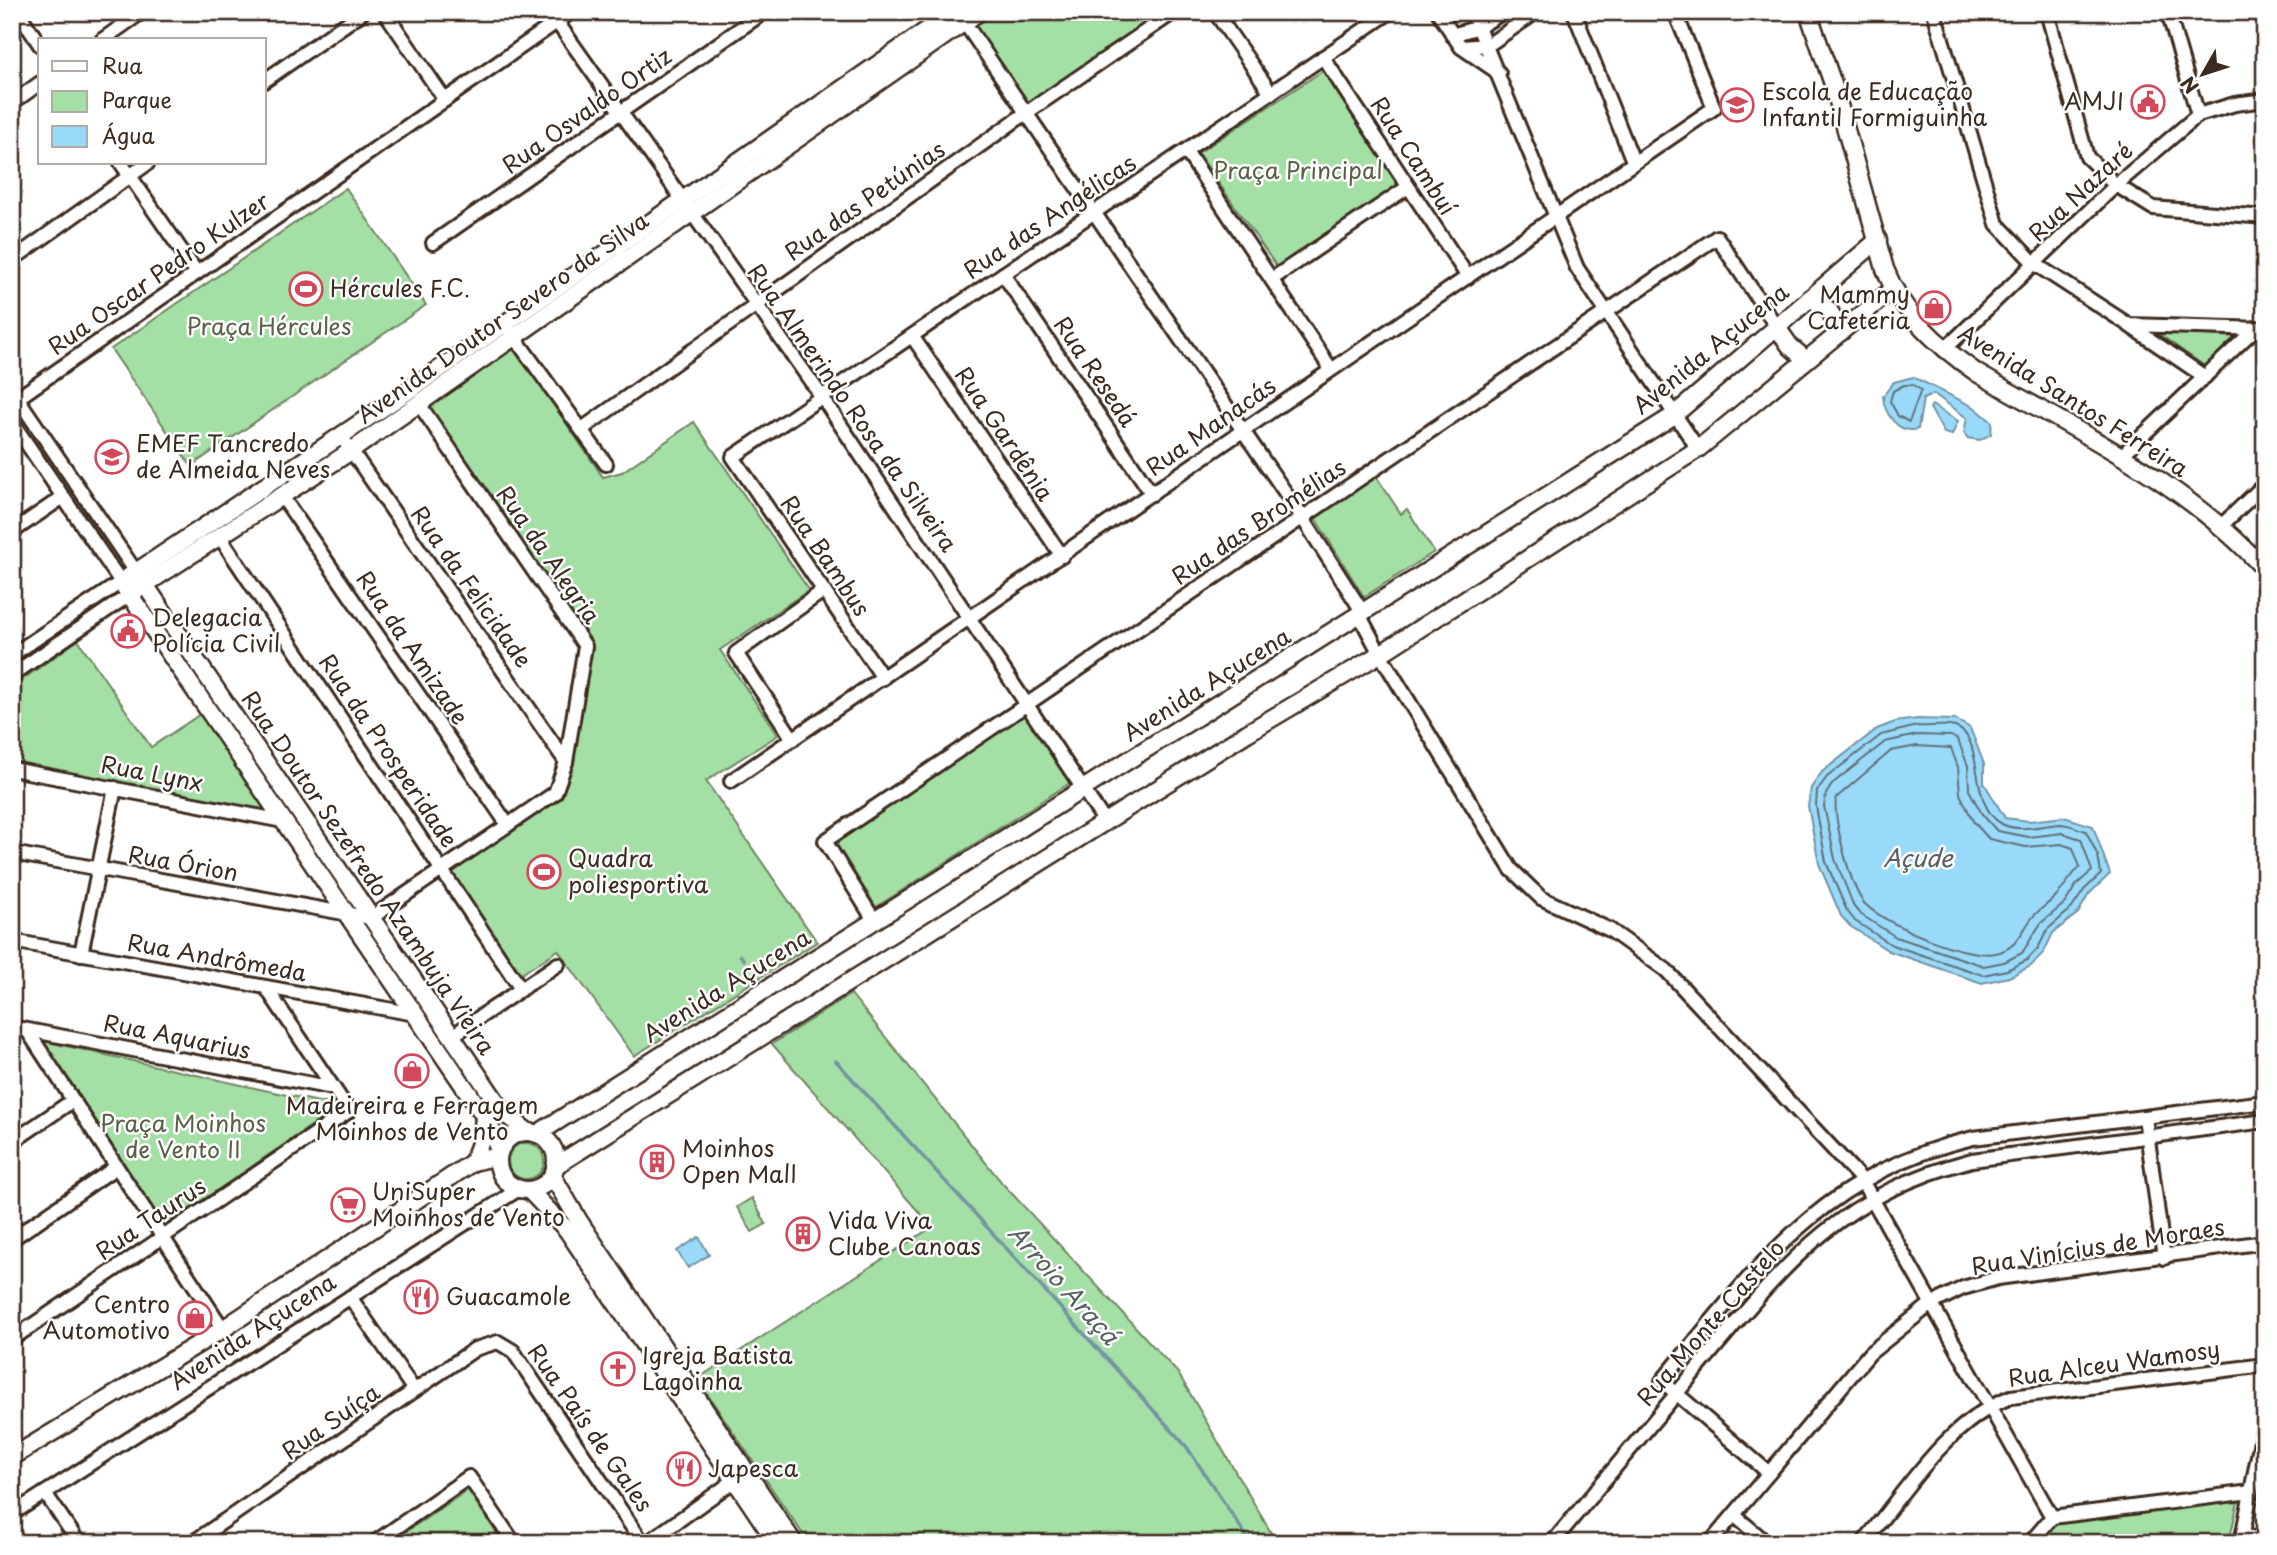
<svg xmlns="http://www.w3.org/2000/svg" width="2277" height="1555" viewBox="0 0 2277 1555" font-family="'Playpen Sans',sans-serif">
<rect width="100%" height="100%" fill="#fff"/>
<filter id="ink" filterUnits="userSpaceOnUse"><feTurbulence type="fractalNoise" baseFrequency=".0143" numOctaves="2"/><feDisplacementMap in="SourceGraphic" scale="14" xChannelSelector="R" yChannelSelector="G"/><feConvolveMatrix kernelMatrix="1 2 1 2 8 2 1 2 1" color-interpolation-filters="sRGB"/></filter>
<g filter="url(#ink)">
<g fill="#a4dfa5" stroke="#708462" stroke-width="2">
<path d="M992 12H1160L1027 105 972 26Z"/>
<path d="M1324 70 1401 187 1279 270 1198 153Z"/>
<path d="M346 188 426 305 191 466 111 349Z"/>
<path d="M2156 332 2237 337 2206 367Z"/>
<path d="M514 347 603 477 622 472 694 422 809 590 720 650 778 735 706 781 817 942 634 1056 558 950 520 975 450 873 563 793 593 648 428 405Z"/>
<path d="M1376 476 1401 514 1407 509 1434 552 1364 597 1315 518Z"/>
<path d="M78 640 151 747 202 713 273 815 12 765V687Z"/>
<path d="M1024 714 1070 783 876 907 835 842Z"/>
<path d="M851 994 1003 1184 1178 1373 1277 1543H809L697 1379 932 1227 772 1044Z"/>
<path d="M43 1041 314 1101 340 1106 165 1226Z"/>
<circle cx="526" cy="1161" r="18"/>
<path d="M752 1198 766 1224 752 1232 737 1207Z"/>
<path d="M468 1490 503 1543H389Z"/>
<path d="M2238 1501 2229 1543H2038L2053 1524Z"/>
</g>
<g fill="#99dafb" stroke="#7394a3" stroke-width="2">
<path d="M1913 377 1974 407 1992 422 1991 434 1980 440 1967 438 1964 432 1967 418 1934 394 1923 399 1918 429C1898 435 1884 413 1883 396L1894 382Z"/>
<path d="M1932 405 1958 421 1952 435 1944 433 1930 408Z"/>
<path d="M1917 719 1956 720 1970 728 1984 764V783L2005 818 2029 821 2064 817 2093 826 2110 874 2089 894 2078 913 2053 933 2044 952 2031 966 2009 977 1982 983 1889 951 1850 926 1841 916 1819 864 1808 806 1811 788 1822 772 1877 729 1895 722Z"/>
<path d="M699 1237 709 1255 688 1268 677 1251Z"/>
</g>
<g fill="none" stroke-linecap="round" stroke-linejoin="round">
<g stroke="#617076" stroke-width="2">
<path d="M1904 385H1913L1921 390 1909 422 1898 416 1890 401 1893 391Z"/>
<path d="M1917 726C1928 727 1944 724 1955 727 1986 736 1967 805 2002 824 2019 833 2042 825 2060 824 2069 824 2078 829 2086 831L2098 856 2101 874 2084 890 2072 908 2048 929 2038 948 2027 960 2007 970 1983 975 1892 945 1855 921 1847 911 1826 862 1816 806 1817 791 1827 777 1881 735Z"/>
<path d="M1917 735 1951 736 1958 740 1968 766 1969 790 1982 814 1997 831 2029 837 2062 833 2081 839 2092 871 2077 884 2065 903 2041 923 2022 953 2004 962 1984 966 1896 937 1860 914 1854 907 1835 859 1824 806 1826 794 1833 783 1885 742Z"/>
<path d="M1917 746 1951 748 1958 767 1960 794 1973 821 1989 839 2026 847 2061 844 2073 848 2080 867C2070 876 2065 887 2056 896 2049 904 2039 909 2032 918 2021 932 2019 945 2000 952 1972 962 1888 926 1866 905 1851 891 1833 819 1836 798L1891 751Z"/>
</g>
<g stroke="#7394a3" stroke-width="3.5">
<path d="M740 955 744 960"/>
<path d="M836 1061 1186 1446 1251 1543"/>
</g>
<defs>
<g id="minor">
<path d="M18 12 40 45"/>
<path d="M385 12 445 100"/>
<path d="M1215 12 1271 93"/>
<path d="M1438 12 1461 47 1499 73"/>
<path d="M1472 12 1577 268 1698 449"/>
<path d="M1574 12 1633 161"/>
<path d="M1934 12 1997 224 2035 264 2129 325 2265 329"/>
<path d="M2047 12 2087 157 2116 185 2153 208 2265 217"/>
<path d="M2168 12 2198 115"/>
<path d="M960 16 1302 517 1360 608V616L1380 654 1511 869 1541 898 1610 930 1666 970 1861 1179 2052 1517"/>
<path d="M557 22 822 397 1105 822"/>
<path d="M1452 35 1479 27 1503 12"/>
<path d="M102 40 142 12"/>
<path d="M1462 47 1488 45 1536 12"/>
<path d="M1323 57 1468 277"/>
<path d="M264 81 363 12"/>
<path d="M12 103 40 83"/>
<path d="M1186 151 1331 369"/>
<path d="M121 163 197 273"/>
<path d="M433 243 764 12"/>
<path d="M12 260 148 163"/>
<path d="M1003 274 1152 494"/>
<path d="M1272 279 1408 187"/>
<path d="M2130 326 2205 377"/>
<path d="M510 331 606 464"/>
<path d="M912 336 1062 556"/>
<path d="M1944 350 2116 185 2198 115 2235 104 2265 100"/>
<path d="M12 390 136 572"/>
<path d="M12 402 571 12"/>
<path d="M12 422 121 582 12 655"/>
<path d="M582 429 1026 113 1174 12"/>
<path d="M341 436 566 762"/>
<path d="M2120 457 2256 328"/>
<path d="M281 495 508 825"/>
<path d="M2221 526 2265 484"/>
<path d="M12 532 63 497"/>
<path d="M220 537 521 989"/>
<path d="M12 675 129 595"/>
<path d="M883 678 733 457 1390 12"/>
<path d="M793 739 736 653 823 591"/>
<path d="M12 769 283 821"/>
<path d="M731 781 1714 108 1675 12"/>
<path d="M12 853 371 918 555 793 566 762 585 646 419 404"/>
<path d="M874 920 825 841 1717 237 1776 326"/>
<path d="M12 941 415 1014"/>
<path d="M81 954 115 788"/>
<path d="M12 1027 333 1088"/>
<path d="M27 1030 223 1329"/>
<path d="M452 1036 558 964"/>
<path d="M2145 1117 2164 1258"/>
<path d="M12 1142 72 1101"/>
<path d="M12 1239 116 1167"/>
<path d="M350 1297 414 1390"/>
<path d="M12 1339 349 1111 267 989"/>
<path d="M1769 1473 1662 1381C1757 1267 1821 1174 1973 1138L2265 1102"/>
<path d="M45 1493 79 1543"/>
<path d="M12 1514 519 1189"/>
<path d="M1734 1515 1767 1543"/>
<path d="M2243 1535 2265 1540"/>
<path d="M192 1543 475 1349 498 1342 513 1351 643 1543"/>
<path d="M374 1543 469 1477 514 1543"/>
<path d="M647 1543 735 1480"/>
<path d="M1552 1543C1599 1487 1646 1431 1692 1375 1781 1270 1832 1197 1972 1160L2265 1121"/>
<path d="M1710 1543 1870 1353 1931 1304 1963 1288 1998 1278 2265 1242"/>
<path d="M1863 1543C1905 1492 1948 1421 2011 1397L2265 1365"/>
<path d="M2030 1543 2052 1517 2251 1492"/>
<path d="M2241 1543 2265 1420"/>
</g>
<g id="major">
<path d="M1808 12 1834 87 1885 269C1903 315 1937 345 1977 373 2076 431 2188 483 2265 570"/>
<path d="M1810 298 1829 310 1841 332"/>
<path d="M1776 326 1790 346 1806 360"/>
<path d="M139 576 504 1113 528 1132"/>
<path d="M129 595 351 451 979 12"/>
<circle cx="527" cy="1161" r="29"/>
<path d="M537 1134 1673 416 1878 240"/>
<path d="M499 1151 489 1123 121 582 408 391 953 12"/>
<path d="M473 1162 482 1138 484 1116"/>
<path d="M555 1166 1247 733 1380 654 1698 449 1893 289"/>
<path d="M552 1175 579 1221 794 1543"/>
<path d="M529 1190 567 1230 777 1543"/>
<path d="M12 1457 223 1329 473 1162 489 1158 497 1161"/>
</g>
</defs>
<use href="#minor" stroke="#3b2a1e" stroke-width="18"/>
<use href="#major" stroke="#3b2a1e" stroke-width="21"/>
<use href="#minor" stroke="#fff" stroke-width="12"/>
<use href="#major" stroke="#fff" stroke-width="16"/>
</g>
</g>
<defs>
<symbol id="civic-ring" viewBox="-11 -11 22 22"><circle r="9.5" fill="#fff" stroke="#d1495b" stroke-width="1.5"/><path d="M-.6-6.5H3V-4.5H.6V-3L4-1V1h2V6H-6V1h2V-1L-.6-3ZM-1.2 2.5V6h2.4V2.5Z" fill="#d1495b"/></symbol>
<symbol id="school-ring" viewBox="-11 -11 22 22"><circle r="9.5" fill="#fff" stroke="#d1495b" stroke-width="1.5"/><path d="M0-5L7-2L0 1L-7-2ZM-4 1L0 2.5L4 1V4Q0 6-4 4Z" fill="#d1495b"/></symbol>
<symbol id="stadium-ring" viewBox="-11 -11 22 22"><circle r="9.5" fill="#fff" stroke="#d1495b" stroke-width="1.5"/><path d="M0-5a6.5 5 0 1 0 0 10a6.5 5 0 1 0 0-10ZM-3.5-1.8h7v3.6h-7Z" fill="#d1495b"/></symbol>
<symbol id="shop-ring" viewBox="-11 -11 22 22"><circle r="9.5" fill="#fff" stroke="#d1495b" stroke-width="1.5"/><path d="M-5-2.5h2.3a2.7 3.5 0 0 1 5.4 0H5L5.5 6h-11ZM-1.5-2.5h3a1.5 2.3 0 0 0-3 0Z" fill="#d1495b"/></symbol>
<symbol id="building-ring" viewBox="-11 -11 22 22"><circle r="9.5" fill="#fff" stroke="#d1495b" stroke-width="1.5"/><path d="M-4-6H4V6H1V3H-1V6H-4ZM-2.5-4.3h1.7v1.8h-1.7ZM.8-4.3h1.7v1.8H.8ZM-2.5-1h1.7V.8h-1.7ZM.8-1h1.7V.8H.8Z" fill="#d1495b"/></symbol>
<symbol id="supermarket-ring" viewBox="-11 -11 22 22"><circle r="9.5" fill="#fff" stroke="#d1495b" stroke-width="1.5"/><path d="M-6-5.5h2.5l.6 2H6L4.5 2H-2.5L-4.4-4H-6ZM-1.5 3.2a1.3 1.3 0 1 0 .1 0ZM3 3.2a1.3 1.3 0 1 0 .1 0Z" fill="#d1495b"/></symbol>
<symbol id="restaurant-ring" viewBox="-11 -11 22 22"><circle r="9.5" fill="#fff" stroke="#d1495b" stroke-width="1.5"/><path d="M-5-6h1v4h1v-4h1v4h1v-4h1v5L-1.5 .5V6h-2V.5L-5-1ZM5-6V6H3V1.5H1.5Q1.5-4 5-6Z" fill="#d1495b"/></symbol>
<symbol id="church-ring" viewBox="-11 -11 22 22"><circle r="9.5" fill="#fff" stroke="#d1495b" stroke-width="1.5"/><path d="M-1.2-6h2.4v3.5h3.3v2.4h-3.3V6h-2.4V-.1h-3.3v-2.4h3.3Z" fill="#d1495b"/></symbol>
</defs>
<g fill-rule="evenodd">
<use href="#civic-ring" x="2129" y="83" width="38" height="38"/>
<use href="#school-ring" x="1718" y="86" width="38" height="38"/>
<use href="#stadium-ring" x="287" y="270" width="38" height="38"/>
<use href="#shop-ring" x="1915" y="289" width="38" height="38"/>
<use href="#school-ring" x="93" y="438" width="38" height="38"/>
<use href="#civic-ring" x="109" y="612" width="38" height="38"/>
<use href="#stadium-ring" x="525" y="853" width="38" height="38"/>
<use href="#shop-ring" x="393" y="1052" width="38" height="38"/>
<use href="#building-ring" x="638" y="1143" width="38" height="38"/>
<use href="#supermarket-ring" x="329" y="1186" width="38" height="38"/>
<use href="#building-ring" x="784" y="1215" width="38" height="38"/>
<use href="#restaurant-ring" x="402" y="1278" width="38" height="38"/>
<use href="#shop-ring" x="176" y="1299" width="38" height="38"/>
<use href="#church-ring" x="599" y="1350" width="38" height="38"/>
<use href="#restaurant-ring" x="665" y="1450" width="38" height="38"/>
</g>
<g text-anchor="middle" stroke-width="5" stroke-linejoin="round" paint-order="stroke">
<g font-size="23" fill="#3b2a1e" stroke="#fff" text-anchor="start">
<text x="1762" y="100">Escola de Educação<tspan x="1762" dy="26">Infantil Formiguinha</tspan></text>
<text x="2124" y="110" text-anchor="end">AMJI</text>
<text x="330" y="297">Hércules F.C.</text>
<text x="1910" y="303" text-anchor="end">Mammy<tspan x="1910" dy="26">Cafeteria</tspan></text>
<text x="136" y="452">EMEF Tancredo<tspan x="136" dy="26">de Almeida Neves</tspan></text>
<text x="152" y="626">Delegacia<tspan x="152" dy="26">Polícia Civil</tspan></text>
<text x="568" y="867">Quadra<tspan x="568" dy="26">poliesportiva</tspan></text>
<text x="412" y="1114" text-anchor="middle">Madeireira e Ferragem<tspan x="412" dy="26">Moinhos de Vento</tspan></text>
<text x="682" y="1157">Moinhos<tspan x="682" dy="26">Open Mall</tspan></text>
<text x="372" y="1200">UniSuper<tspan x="372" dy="26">Moinhos de Vento</tspan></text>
<text x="828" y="1229">Vida Viva<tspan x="828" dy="26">Clube Canoas</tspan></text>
<text x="446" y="1305">Guacamole</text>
<text x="170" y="1313" text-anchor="end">Centro<tspan x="170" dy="26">Automotivo</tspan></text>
<text x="642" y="1364">Igreja Batista<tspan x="642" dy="26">Lagoinha</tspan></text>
<text x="708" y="1477">Japesca</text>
</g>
<g font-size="23" fill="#3b2a1e" stroke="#fff">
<text transform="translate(587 111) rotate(-35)" y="8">Rua Osvaldo Ortiz</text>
<text transform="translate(1413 156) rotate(57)" y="8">Rua Cambuí</text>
<text transform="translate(2081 192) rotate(-43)" y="8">Rua Nazaré</text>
<text transform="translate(865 201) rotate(-35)" y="8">Rua das Petúnias</text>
<text transform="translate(1050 217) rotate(-34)" y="8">Rua das Angélicas</text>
<text transform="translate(159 274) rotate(-35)" y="8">Rua Oscar Pedro Kulzer</text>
<text transform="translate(503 318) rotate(-35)" y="8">Avenida Doutor Severo da Silva</text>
<text transform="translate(1711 349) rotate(-39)" y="8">Avenida Açucena</text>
<text transform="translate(1095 372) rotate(56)" y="8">Rua Resedá</text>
<text transform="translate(2073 401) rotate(32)" y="8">Avenida Santos Ferreira</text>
<text transform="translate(852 408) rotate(55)" y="8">Rua Almerindo Rosa da Silveira</text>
<text transform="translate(1211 427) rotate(-35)" y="8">Rua Manacás</text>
<text transform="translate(1004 434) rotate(56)" y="8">Rua Gardênia</text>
<text transform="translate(1259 522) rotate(-34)" y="8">Rua das Bromélias</text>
<text transform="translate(548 555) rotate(55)" y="8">Rua da Alegria</text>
<text transform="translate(825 556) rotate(56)" y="8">Rua Bambus</text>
<text transform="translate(471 587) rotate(55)" y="8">Rua da Felicidade</text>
<text transform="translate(412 648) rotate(56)" y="8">Rua da Amizade</text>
<text transform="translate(1207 685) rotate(-32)" y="8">Avenida Açucena</text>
<text transform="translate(388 751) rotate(56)" y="8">Rua da Prosperidade</text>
<text transform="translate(152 774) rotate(11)" y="8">Rua Lynx</text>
<text transform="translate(183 864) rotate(10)" y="8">Rua Órion</text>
<text transform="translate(368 873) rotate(56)" y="8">Rua Doutor Sezefredo Azambuja Vieira</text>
<text transform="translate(217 958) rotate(10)" y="8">Rua Andrômeda</text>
<text transform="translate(727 986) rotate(-32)" y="8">Avenida Açucena</text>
<text transform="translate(177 1037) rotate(11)" y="8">Rua Aquarius</text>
<text transform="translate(151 1219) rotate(-34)" y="8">Rua Taurus</text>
<text transform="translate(2098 1247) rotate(-9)" y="8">Rua Vinícius de Moraes</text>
<text transform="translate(1711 1323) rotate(-49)" y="8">Rua Monte Castelo</text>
<text transform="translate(253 1332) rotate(-33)" y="8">Avenida Açucena</text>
<text transform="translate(2114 1364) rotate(-8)" y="8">Rua Alceu Wamosy</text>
<text transform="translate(331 1422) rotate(-35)" y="8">Rua Suíça</text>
<text transform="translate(590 1428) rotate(55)" y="8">Rua País de Gales</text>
</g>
<g font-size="23" fill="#5a6046" stroke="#fff">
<text x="1298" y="179">Praça Principal</text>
<text x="269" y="335">Praça Hércules</text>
<text x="183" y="1132">Praça Moinhos<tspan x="183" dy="26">de Vento II</tspan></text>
</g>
<g font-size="24" font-style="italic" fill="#575f60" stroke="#fff">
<text x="1918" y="867">Açude</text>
<text transform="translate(1063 1285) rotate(48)" y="8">Arroio Araçá</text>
</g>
</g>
<rect width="2277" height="1555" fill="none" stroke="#fff" stroke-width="42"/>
<rect x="21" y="21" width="2235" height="1513" fill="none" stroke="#3b2a1e" stroke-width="2.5" filter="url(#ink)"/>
<rect x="38" y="38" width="228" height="126" fill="#ffffff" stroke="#b1aaa5" stroke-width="2"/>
<rect x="52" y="61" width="35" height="10" fill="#ffffff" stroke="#b1aaa5" stroke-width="2"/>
<text x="102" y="74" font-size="21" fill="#3b2a1e">Rua</text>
<rect x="52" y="91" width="35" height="21" fill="#a4dfa5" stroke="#b1aaa5" stroke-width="2"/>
<text x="102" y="108" font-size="21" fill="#3b2a1e">Parque</text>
<rect x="52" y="126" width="35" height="21" fill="#99dafb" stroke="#b1aaa5" stroke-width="2"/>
<text x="102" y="144" font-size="21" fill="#3b2a1e">Água</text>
<g transform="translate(2203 74) rotate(231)" stroke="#ffffff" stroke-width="5" paint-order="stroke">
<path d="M0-5L12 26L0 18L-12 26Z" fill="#3b2a1e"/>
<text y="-10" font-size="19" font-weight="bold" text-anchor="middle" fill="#3b2a1e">N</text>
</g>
</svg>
